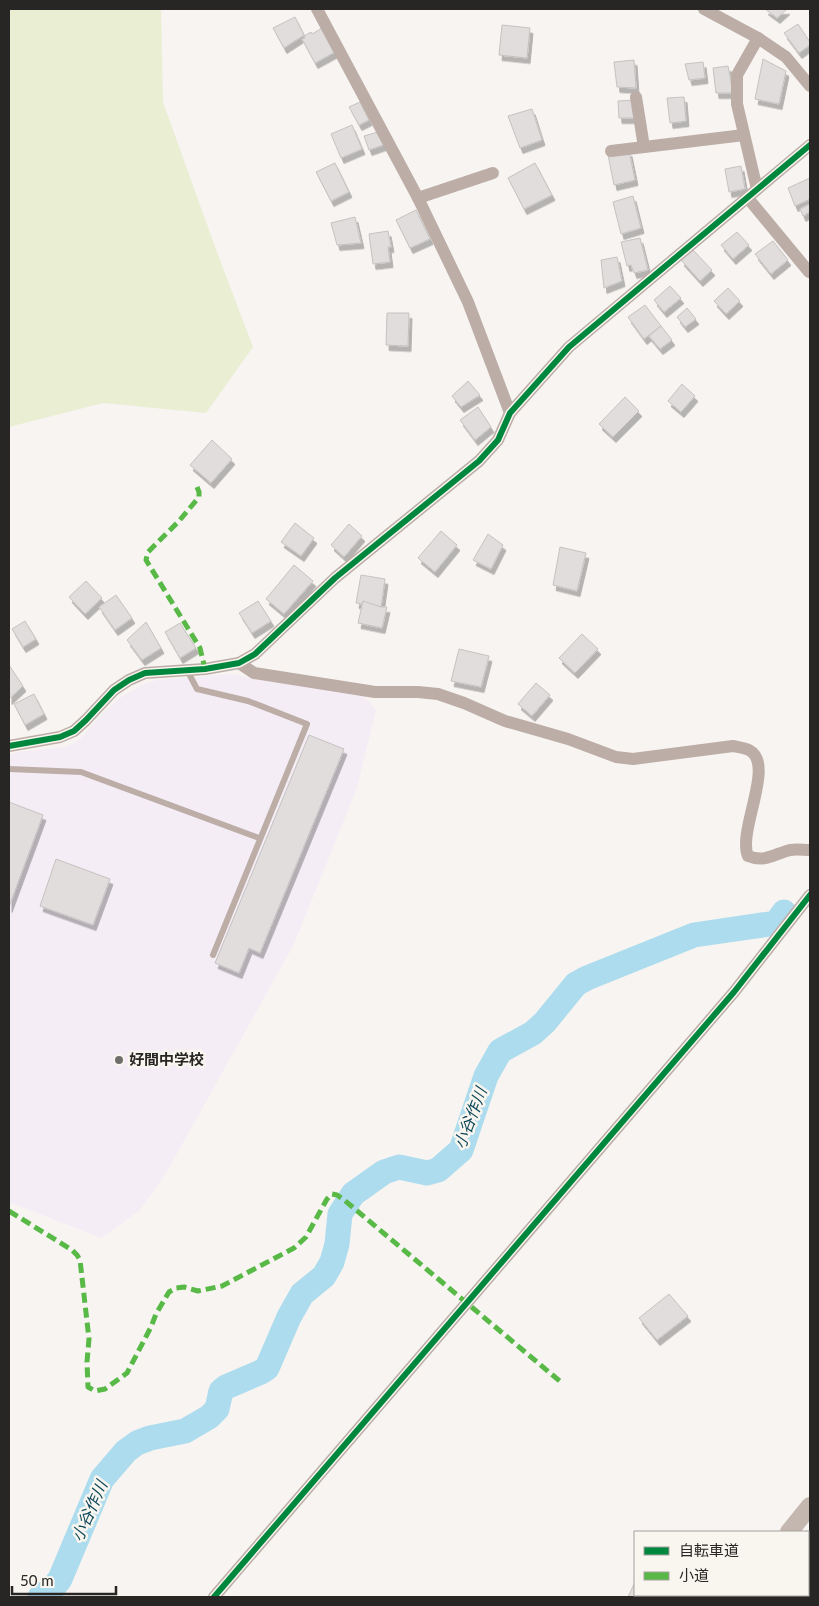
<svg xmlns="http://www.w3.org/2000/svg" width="819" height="1606" viewBox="0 0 819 1606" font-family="Lato,'Noto Sans JP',sans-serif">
<defs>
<filter id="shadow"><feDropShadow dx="3" dy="5.5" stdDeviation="0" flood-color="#0004"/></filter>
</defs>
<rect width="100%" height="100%" fill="#f7f4f1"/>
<path fill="#f4edf6" d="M230 674 364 696 376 710 357 788 293 946 165 1175 139 1211 101 1238 9 1202V755L18 752 65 747 72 744 80 739 100 716 118 699 144 684 157 680Z"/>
<g fill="#eaefd4">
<path d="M9 9H161L163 102 214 244 253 347 206 413 103 403 9 427Z"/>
<path d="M810 1541V1597H762L764 1595H808V1544Z"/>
</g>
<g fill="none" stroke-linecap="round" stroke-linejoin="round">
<path stroke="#acdced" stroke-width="25" d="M40 1597 53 1588 60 1579 102 1479 126 1451 137 1443 150 1438 185 1431 209 1417 217 1409 221 1391 226 1387 261 1372 267 1368 289 1317 302 1294 324 1276 332 1262 337 1244 340 1214 353 1194 384 1172 399 1167 427 1173 438 1170 461 1150 486 1076 500 1051 533 1033 545 1022 576 984 587 978 694 935 776 923 784 912"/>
</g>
<g fill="#e0dddc" stroke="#c5c2c1" filter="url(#shadow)">
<path d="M765 9H787L777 18Z"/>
<path d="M295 17 304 35 284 48 273 28Z"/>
<path d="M798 24 810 42V45L799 53 784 33Z"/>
<path d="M502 25 530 28 527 58 499 55Z"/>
<path d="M322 28 335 52 315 63 302 39 305 38 304 36 311 32 312 34Z"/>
<path d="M763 59 786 71 779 104 755 99Z"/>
<path d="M634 60 636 88 617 87 614 62Z"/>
<path d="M703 62 705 78 689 80 685 64Z"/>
<path d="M728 66 733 93H716L713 68Z"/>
<path d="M684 97 686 121 670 123 667 98Z"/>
<path d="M635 100V118H619L618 101Z"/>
<path d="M360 102 369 120 359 125 349 107Z"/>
<path d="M532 109 542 140 520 148 508 116Z"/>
<path d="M352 125 362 149 341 158 331 134Z"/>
<path d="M381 131 386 144 369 150 364 136Z"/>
<path d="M629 151 635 180 614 185 608 155Z"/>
<path d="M335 163 349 192 331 201 316 172Z"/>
<path d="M535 163 552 195 524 209 508 178Z"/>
<path d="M741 166 745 189 729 192 725 169Z"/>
<path d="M810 178V199L795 206 788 188Z"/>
<path d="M633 196 641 228 621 234 613 202Z"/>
<path d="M810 204V212L803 216 800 209Z"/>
<path d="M416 210 430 239 410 248 396 220Z"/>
<path d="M355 217 361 243 337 245 331 223Z"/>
<path d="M388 231 391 247H388L390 262 373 264 369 234Z"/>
<path d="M737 232 749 245 733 259 721 245Z"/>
<path d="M640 238 648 270 634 273 631 265 627 266 621 242Z"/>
<path d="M773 241 788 260 771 274 755 254Z"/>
<path d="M692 249 712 270 700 281 681 260Z"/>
<path d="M617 257 622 281 604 288 601 260Z"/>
<path d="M670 286 681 298 664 312 654 300Z"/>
<path d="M728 288 740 301 726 314 714 301Z"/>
<path d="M645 305 661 326 644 339 628 317Z"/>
<path d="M687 308 696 319 685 327 677 317Z"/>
<path d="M387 313H409L408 346 386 345Z"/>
<path d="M661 326 672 340 660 349 649 336Z"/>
<path d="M468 381 480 395 461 407 452 396Z"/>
<path d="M682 384 695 396 681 412 668 401Z"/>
<path d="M625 397 639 411 613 437 599 424Z"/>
<path d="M478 407 491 427 475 440 460 420Z"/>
<path d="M212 440 232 459 211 483 190 465Z"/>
<path d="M295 523 314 538 301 556 281 542Z"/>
<path d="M349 524 362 536 344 557 331 545Z"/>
<path d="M441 531 457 545 435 572 418 558Z"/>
<path d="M488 534 503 545 491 569 473 560Z"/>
<path d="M560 547 586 553 577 591 553 585Z"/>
<path d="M294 565 313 581 284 614 266 599Z"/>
<path d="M361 575 385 579 381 607 356 603Z"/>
<path d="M86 581 102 598 85 614 69 597Z"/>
<path d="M116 595 132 618 115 630 99 607Z"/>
<path d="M258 601 271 621 252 633 239 613Z"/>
<path d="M363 601 381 607H387L382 628 358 623Z"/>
<path d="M25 621 36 639 23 647 12 629Z"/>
<path d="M146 622 161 648 142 660 127 640Z"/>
<path d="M180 623 196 648 180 658 165 632Z"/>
<path d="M582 634 598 649 575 673 559 658Z"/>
<path d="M459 649 489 656 481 687 451 681Z"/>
<path d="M9 665 23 686 9 699Z"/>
<path d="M536 683 550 695 532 716 518 704Z"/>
<path d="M34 694 44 714 25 725 14 704Z"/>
<path d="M309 735 344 749 260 953 249 948 239 973 215 963Z"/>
<path d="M9 802 43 815 9 907Z"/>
<path d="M56 859 110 879 93 925 40 906Z"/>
<path d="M669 1294 688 1316 657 1340 639 1318Z"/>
<path d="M635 1582V1595H666L671 1597H628Z"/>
</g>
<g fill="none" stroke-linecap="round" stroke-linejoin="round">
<g stroke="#bcada7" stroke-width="6">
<path d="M187 670 197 689 248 701 307 724 213 955"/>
<path d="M9 769 81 772 259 838"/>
</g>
<g stroke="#bcada7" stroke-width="12">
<path d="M317 9 418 198 468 302 510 413"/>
<path d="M704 9 758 38 786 57 810 86"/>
<path d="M636 97 644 147"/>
<path d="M611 151 744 135"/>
<path d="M757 189 737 104V75L758 38"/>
<path d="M747 197 809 272"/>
<path d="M418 198 493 173"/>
<path d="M239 663 254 673 375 692H418L438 694 464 703 505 721 568 739 616 757 633 759 733 746C738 747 745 748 749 750 776 764 737 831 748 856 765 863 774 854 790 850 796 849 804 850 810 850"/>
<path d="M9 746 60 737 74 731 86 720 114 690 129 680 145 673 205 669 239 663 255 654 335 578 479 461 498 440 510 413 569 347 810 145"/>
<path d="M214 1597 734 992 810 895"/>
</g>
<g stroke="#c4b7b0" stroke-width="18">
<path d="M789 1532 810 1506"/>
<path d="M740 1597 741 1595"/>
</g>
<g stroke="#58b947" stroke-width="5" stroke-dasharray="10 5" stroke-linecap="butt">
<path d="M197 487 199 492V497L179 521 148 552 146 560 200 648 205 669"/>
<path d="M9 1211 72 1250 77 1255 80 1260 89 1339 87 1362 88 1387 95 1391 105 1389 127 1373 151 1327 156 1314 169 1292 176 1288 184 1287 198 1291 222 1286 294 1248 306 1237 327 1199 332 1194 337 1195 343 1199 562 1383"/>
</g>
<defs>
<g id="cycleway">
<path d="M9 746 60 737 74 731 86 720 114 690 129 680 145 673 205 669 239 663 255 654 335 578 479 461 498 440 510 413 569 347 810 145"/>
<path d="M214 1597 734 992 810 895"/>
</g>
</defs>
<use href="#cycleway" stroke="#f9f5ef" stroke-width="9"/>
<use href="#cycleway" stroke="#00873e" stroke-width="6"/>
</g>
<circle fill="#706e6c" stroke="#f9f5ef" stroke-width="2" cx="119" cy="1060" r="5"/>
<g text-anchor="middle" stroke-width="5" stroke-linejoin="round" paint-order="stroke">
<g font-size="15" font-weight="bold" fill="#282624" stroke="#f9f5ef" text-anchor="start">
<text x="129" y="1065">好間中学校</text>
</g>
<g font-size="16" font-style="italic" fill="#0e495b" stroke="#f9f5ef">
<text transform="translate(470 1118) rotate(-69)" y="6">小谷作川</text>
<text transform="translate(89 1511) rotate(-66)" y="6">小谷作川</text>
</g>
</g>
<rect width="819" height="1606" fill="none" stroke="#282624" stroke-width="20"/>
<rect x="634" y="1531" width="175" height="65" fill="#f9f5ef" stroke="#a5a29e"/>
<rect x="644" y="1547" width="25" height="8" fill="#00873e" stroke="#a5a29e"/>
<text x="679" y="1556" font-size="15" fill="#282624">自転車道</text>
<rect x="644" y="1572" width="25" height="8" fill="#58b947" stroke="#a5a29e"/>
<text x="679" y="1581" font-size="15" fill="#282624">小道</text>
<path d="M12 1586v8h104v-8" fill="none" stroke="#282624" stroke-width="2.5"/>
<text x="20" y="1586" font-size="15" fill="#282624" stroke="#f9f5ef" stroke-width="4" paint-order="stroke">50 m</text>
</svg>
